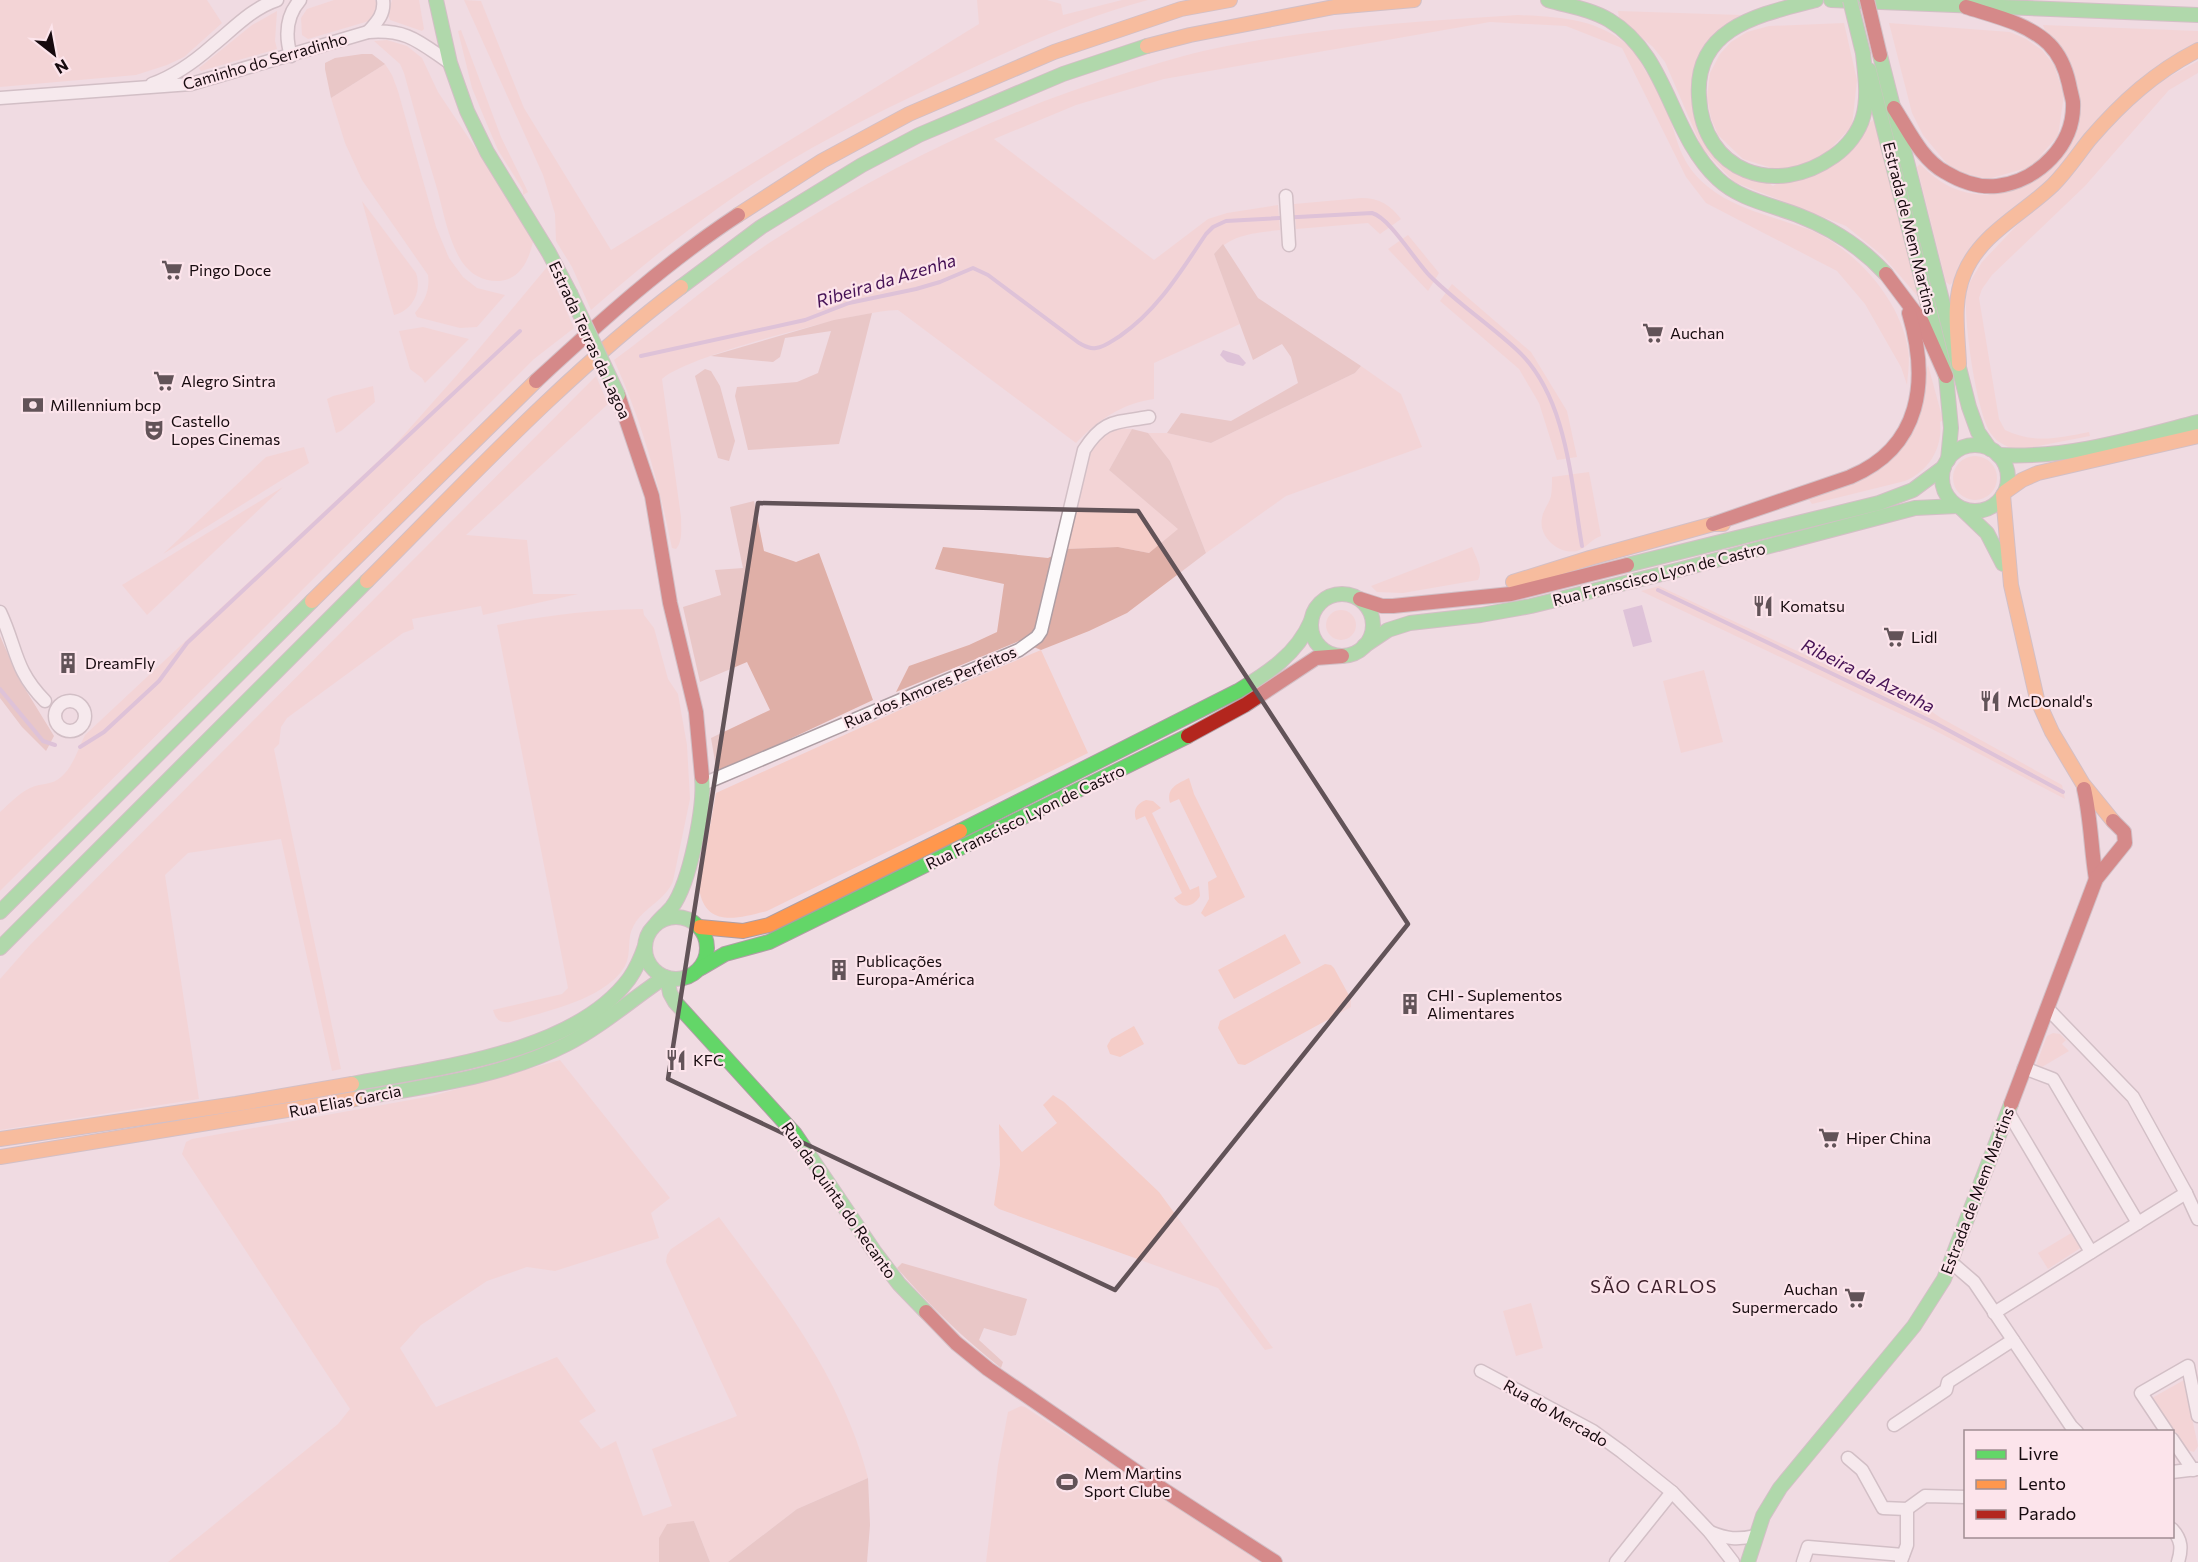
<svg xmlns="http://www.w3.org/2000/svg" width="2198" height="1562" viewBox="0 0 2198 1562" font-family="Commissioner,sans-serif">
<rect width="100%" height="100%" fill="#f0dbe2"/>
<g fill="#f5cdc8">
<path d="M0 0H207L222 23 184 57 167 65 136 75 0 87Z"/>
<path d="M334 0H375C380 8 376 16 369 21L308 39 302 35 301 18 307 9Z"/>
<path d="M392 0H419L424 29 422 31 390 20 388 14Z"/>
<path d="M464 0 481 1 524 108 611 250 979 24 977 0H1047L1061 4 1063 15 1122 0H1148C1085 17 1025 43 966 71 888 107 809 145 738 194 686 230 638 269 591 310L572 267 556 241 555 214 543 175Z"/>
<path d="M277 11 275 41 277 49 201 71 199 68 252 25Z"/>
<path d="M1618 11 1741 15 1717 31 1697 131 1773 186 1875 119 1920 299 1883 256 1846 226 1734 182 1702 148 1665 62 1653 47 1619 18Z"/>
<path d="M1518 15C1560 17 1599 18 1632 49 1638 55 1642 65 1646 72 1652 80 1659 89 1663 99 1678 134 1675 159 1707 186 1731 206 1760 213 1789 223 1798 226 1807 228 1815 232 1858 253 1900 300 1908 349 1910 360 1908 373 1907 385L1901 367 1865 304 1837 271 1706 203 1686 177 1622 48 1566 26 1490 22 1164 79 1076 105 994 139 1154 260 1208 219 1227 213 1278 205 1280 230C1254 233 1232 234 1214 254L1240 324 1154 363V399C1122 403 1097 421 1076 443L898 310C862 310 685 356 662 379L681 517C681 528 683 541 676 549L672 548C659 484 642 421 614 360 669 320 720 274 777 238 886 168 1002 111 1126 73 1156 64 1186 54 1217 48 1314 28 1418 21 1518 15Z"/>
<path d="M1844 23 1857 80 1852 126 1820 160 1785 172 1743 159 1718 135 1711 118 1707 97 1710 73 1720 54 1731 42 1747 32 1769 26Z"/>
<path d="M1889 23 2010 32 2026 39 2042 50 2054 65 2064 95 2058 136 2030 167 1988 179 1953 171 1923 135 1912 113Z"/>
<path d="M2043 25 2198 31V43L1950 285 1946 282 1917 167 1920 164C1941 185 1958 194 1988 195L2079 127Z"/>
<path d="M461 30 501 137 528 192 523 195V190L498 150 486 122 472 88 458 31Z"/>
<path d="M387 40 407 46 422 58 438 92 512 203 533 242C529 259 521 279 500 281 484 282 471 275 462 262 449 242 444 215 438 192 426 153 415 113 404 73L400 64 374 41Z"/>
<path d="M2198 61V73L2169 90 2085 186 1992 275 1982 289 1979 298 1999 419 2005 430C2035 444 2058 438 2089 432L2090 436 2033 447V452C2018 450 2002 448 1992 435 1976 414 1964 321 1966 295 1967 284 1977 271 1982 262L2133 103 2154 85Z"/>
<path d="M385 64 392 75 398 91 436 227 449 258 463 277 477 288 505 295 477 327 460 328 417 317 415 313C425 301 430 290 428 275L362 180 345 143 331 98Z"/>
<path d="M1361 198C1380 198 1390 205 1401 219L1380 234 1368 223 1296 229 1294 204Z"/>
<path d="M362 201 416 273C422 291 413 310 394 315Z"/>
<path d="M1408 235 1439 273 1428 291 1388 249Z"/>
<path d="M547 267 574 328 534 359 0 891V812C9 804 19 793 30 788 40 783 53 785 61 777 73 767 78 749 85 735L393 447 457 375Z"/>
<path d="M1452 284 1531 352 1567 411 1577 457 1557 460 1539 403 1519 369 1440 301Z"/>
<path d="M423 327 469 339 425 383 422 378 410 369 399 331Z"/>
<path d="M1928 365 1943 420 1940 422C1943 448 1929 471 1905 481L1812 504 1808 498 1885 466Z"/>
<path d="M1361 366 1401 394 1422 447 1286 496 1206 553 1170 461 1148 433H1167L1211 443 1355 373Z"/>
<path d="M596 376 608 404 466 535 527 540 533 594H578L483 615 481 606 412 619 414 629 403 633 287 718 281 727 279 744 274 749 341 1069 332 1071 281 839 188 853 165 875 199 1099 0 1130V979L30 945Z"/>
<path d="M373 386 375 402 341 431 336 433 327 399 333 396Z"/>
<path d="M1113 428 1132 429 1109 470 1179 529 1149 553 1118 547 1066 549 1090 449 1094 441Z"/>
<path d="M304 447 309 463 163 554 266 457Z"/>
<circle cx="1975" cy="478" r="22"/>
<path d="M1589 472 1601 536C1591 539 1587 548 1577 551 1559 555 1538 537 1542 518 1543 510 1549 504 1551 496 1552 490 1552 483 1552 477Z"/>
<path d="M283 487 147 615 122 585Z"/>
<path d="M1472 547C1476 558 1484 569 1478 580L1403 593 1377 592 1371 586Z"/>
<path d="M1659 586 1863 682 1925 707 1941 718 2062 785 2065 799 1932 729 1641 591Z"/>
<path d="M643 609 644 615 654 628 668 679 678 694 687 745 690 799 673 881C666 900 644 907 634 925 626 938 632 953 625 966 605 1000 546 1011 510 1022 500 1023 496 1020 493 1010L562 994 568 988 497 625C548 615 591 610 643 609Z"/>
<circle cx="1341" cy="625" r="15"/>
<path d="M1041 650 1088 753 767 911C739 918 705 929 699 888L716 793 913 704Z"/>
<path d="M1704 670 1723 742 1681 753 1663 681Z"/>
<path d="M1189 778 1194 794 1245 897 1205 917 1201 913 1209 899 1208 882 1217 877 1179 799 1170 803C1166 788 1177 784 1189 778Z"/>
<path d="M1146 800 1153 801 1161 808 1152 813 1190 890 1199 886 1200 896C1193 908 1181 909 1174 898L1182 893 1145 816 1136 820C1133 810 1136 804 1146 800Z"/>
<path d="M1285 934 1301 963 1234 999 1218 970Z"/>
<path d="M1325 964 1331 965 1334 968 1351 999V1007L1245 1065 1238 1064 1218 1028 1220 1021Z"/>
<path d="M1134 1026 1144 1044 1120 1057 1110 1054 1107 1046 1111 1039Z"/>
<path d="M2053 1033 2060 1034 2066 1040 2062 1044 2069 1051 2042 1067 2036 1065 2047 1036Z"/>
<path d="M560 1060 670 1198 651 1213 659 1238 555 1271 527 1267 487 1281 421 1325 400 1348 436 1407 557 1357 596 1411 579 1421 601 1449 616 1441 643 1516 672 1506 652 1449 737 1416 666 1262 667 1255 671 1249 719 1217C779 1298 843 1378 868 1478L797 1509 728 1562H710L694 1521 659 1538V1562H168L338 1424 350 1409 182 1154 186 1142 192 1139 432 1096Z"/>
<path d="M1053 1095 1064 1102 1159 1192 1273 1348 1265 1350 1218 1288 999 1209 994 1205 1000 1165 999 1124 1022 1152 1057 1123 1043 1105Z"/>
<path d="M2073 1232 2082 1247 2048 1269 2038 1253Z"/>
<path d="M1531 1303 1543 1348 1516 1356 1503 1311Z"/>
<path d="M2184 1380 2198 1446 2194 1452 2187 1450 2152 1398Z"/>
<path d="M1021 1406 1025 1407 1260 1562H986L998 1465 1008 1412Z"/>
</g>
<g fill="#dfafa7">
<path d="M362 54H372L385 64 331 98 325 69V63L335 58Z"/>
<path d="M1223 244 1258 298 1361 366 1355 373 1211 443 1167 433 1181 413 1231 421 1298 383 1291 357 1282 344 1253 360 1214 254Z"/>
<path d="M872 313 839 444 748 450 735 396 737 387 797 382 818 373 831 331 785 338 780 357 773 362 711 356 834 320Z"/>
<path d="M705 369 711 371 720 386 735 441 729 461 718 458 695 376Z"/>
<path d="M1132 429 1148 433 1170 461 1206 553 1127 613 1089 631 1041 650 1019 641 896 692 909 666 969 645 997 632 1004 584 935 569 943 547 1048 558 1066 549 1118 547 1149 553 1178 529 1109 470Z"/>
<path d="M754 501 764 551 796 562 819 553 873 700 717 773 711 738 770 710 747 662 700 682 683 607 721 595 715 570 743 568 730 507Z"/>
<path d="M0 636 19 679 54 736 46 751 22 727 0 698Z"/>
<path d="M902 1263 1027 1299 1016 1335 1011 1336 984 1328 979 1340 1003 1362 1001 1368C962 1337 930 1306 897 1268Z"/>
<path d="M868 1478 870 1525 867 1562H728L797 1509Z"/>
<path d="M694 1521 710 1562H659V1538L667 1524Z"/>
</g>
<g fill="#c7a4cd">
<path d="M1223 350 1239 355 1246 363 1243 366 1227 362 1220 355Z"/>
<path d="M1642 605 1652 642 1633 647 1623 610Z"/>
</g>
<g fill="none" stroke-linecap="round" stroke-linejoin="round">
<g stroke="#c7a4cd" stroke-width="4">
<path d="M641 356 805 320 849 303 916 289 940 282 973 268 988 275 1079 343C1085 346 1089 349 1096 348 1105 347 1113 340 1120 336 1158 310 1181 271 1206 234L1213 227 1226 221 1372 213C1390 218 1415 261 1430 276 1457 303 1489 324 1517 350 1567 396 1571 482 1582 546"/>
<path d="M1658 590 1935 723 2063 792"/>
<path d="M0 689 43 741 55 745"/>
<path d="M80 747 104 732 159 681 187 643 520 331"/>
</g>
<defs>
<g id="street">
<path d="M368 32C377 22 385 14 383 0"/>
<path d="M291 56C285 36 286 16 300 0"/>
<path d="M152 84C174 76 194 62 212 46 232 30 252 8 277 0"/>
<path d="M0 98 191 84 368 32C408 29 419 42 450 63"/>
<path d="M1286 196 1289 245"/>
<path d="M0 612C17 648 14 670 45 701"/>
<circle cx="70" cy="716" r="15"/>
<path d="M703 784 1019 650 1037 637 1041 631 1084 450C1104 419 1115 423 1149 417"/>
<path d="M2047 1008 2133 1097 2186 1193 2198 1219"/>
<path d="M2024 1068 2053 1079 2138 1223"/>
<path d="M2008 1112 2091 1252"/>
<path d="M1952 1263 1974 1282 2071 1426 2077 1432"/>
<path d="M1994 1313 2186 1193"/>
<path d="M1481 1371 1593 1431 1622 1452 1672 1492 1709 1531 1733 1562"/>
<path d="M1894 1425 1946 1390 1948 1382 2013 1340"/>
<path d="M2167 1432 2141 1393 2188 1366 2198 1416"/>
<path d="M2172 1439 2193 1470"/>
<path d="M1848 1458 1862 1470 1883 1508 1907 1509 1925 1496 1966 1497"/>
<path d="M2172 1472 2197 1469"/>
<path d="M2172 1529C2182 1540 2182 1549 2178 1562"/>
<path d="M1710 1532C1727 1539 1737 1540 1755 1536"/>
<path d="M1901 1561 1907 1545V1509"/>
<path d="M1616 1562 1672 1492"/>
<path d="M1803 1562 1808 1547 1903 1555"/>
</g>
<g id="fast">
<path d="M436 0 450 63 467 111 487 152 549 253 570 293"/>
<path d="M1548 0C1568 6 1591 9 1609 20 1669 56 1669 133 1718 179 1740 200 1773 205 1800 216 1833 229 1862 248 1886 274"/>
<path d="M1816 0C1763 14 1694 26 1699 97 1703 172 1775 198 1834 156 1847 147 1859 132 1863 117 1869 96 1865 74 1863 53"/>
<path d="M1831 0 2198 15"/>
<path d="M1880 55 1969 407 1978 432 1990 449"/>
<path d="M1869 70 1946 376 1951 428 1948 460"/>
<path d="M681 287 761 227 862 165 919 135 1063 74 1147 46"/>
<circle cx="1975" cy="478" r="33"/>
<path d="M1998 455C2067 459 2132 439 2198 422"/>
<path d="M1962 509 1987 533 2003 564"/>
<path d="M1627 565 1879 503 1913 490 1944 467"/>
<circle cx="1342" cy="625" r="31"/>
<path d="M1364 646 1388 630 1410 623 1481 615 1531 606 1682 569 1915 508 1957 506"/>
<path d="M960 831 1238 691C1268 673 1297 654 1311 621"/>
<path d="M0 912 312 601"/>
<circle cx="676" cy="948" r="31"/>
<path d="M656 924C661 918 667 913 672 907 690 883 705 806 702 777"/>
<path d="M0 948 367 581"/>
<path d="M701 968 725 954 769 942 1188 736"/>
<path d="M667 978 670 993 675 1002 795 1134 874 1251 899 1284 926 1312"/>
<path d="M352 1084C436 1068 574 1053 629 979 636 969 641 958 645 946"/>
<path d="M355 1099C426 1086 503 1077 567 1044 602 1026 632 999 665 977"/>
<path d="M1748 1562 1763 1516 1780 1488 1914 1326 1944 1279 2011 1104"/>
</g>
<g id="slow">
<path d="M1147 46 1190 35 1334 7 1414 0"/>
<path d="M738 215 822 161 909 114 1054 52 1181 9 1230 0"/>
<path d="M1959 364C1958 335 1952 302 1964 274 1980 234 2023 214 2053 185 2067 171 2078 154 2090 139 2122 102 2155 72 2198 50"/>
<path d="M2005 492 2022 480 2038 473 2198 436"/>
<path d="M2003 495 2011 585 2037 699 2052 732 2083 784 2113 821"/>
<path d="M367 581C468 480 567 373 681 287"/>
<path d="M1513 582 1590 558 1713 524H1723"/>
<path d="M312 601 536 381"/>
<path d="M700 927 743 931 769 925 960 831"/>
<path d="M0 1139 236 1104 352 1084"/>
<path d="M0 1157 355 1099"/>
</g>
<g id="jam">
<path d="M1894 108C1908 129 1921 159 1945 172 1960 181 1979 188 1997 186 2038 181 2075 145 2073 102 2072 96 2070 90 2069 84 2066 70 2060 55 2049 44 2027 23 1994 16 1966 7"/>
<path d="M1886 274 1922 322 1946 376"/>
<path d="M536 381C601 321 665 263 738 215"/>
<path d="M618 395 652 496 670 603 696 712 702 777"/>
<path d="M1713 524 1850 477C1922 447 1929 380 1909 313"/>
<path d="M1360 599 1382 606H1393L1511 594 1627 565"/>
<path d="M1188 736 1245 705 1316 658 1342 656"/>
<path d="M2084 789C2091 819 2091 849 2096 879"/>
<path d="M2011 1104 2096 879 2125 843 2124 832 2113 821"/>
<path d="M926 1312 956 1343 988 1369 1153 1483 1275 1562"/>
</g>
</defs>
<use href="#street" stroke="#ae9ea4" stroke-width="15"/>
<use href="#fast" stroke="#ae9ea4" stroke-width="16"/>
<use href="#slow" stroke="#ae9ea4" stroke-width="16"/>
<use href="#jam" stroke="#ae9ea4" stroke-width="16"/>
<use href="#street" stroke="#fdfafb" stroke-width="12"/>
<use href="#fast" stroke="#63d668" stroke-width="14"/>
<use href="#slow" stroke="#ff974d" stroke-width="14"/>
<use href="#jam" stroke="#b3261e" stroke-width="14"/>
<defs>
<g id="fast-bridge">
<path d="M1850 0 1863 53"/>
<path d="M570 293 618 395"/>
</g>
<path id="jam-bridge" d="M1867 0 1880 55"/>
</defs>
<use href="#fast-bridge" stroke="#ae9ea4" stroke-width="16" stroke-linecap="butt"/>
<use href="#jam-bridge" stroke="#ae9ea4" stroke-width="16" stroke-linecap="butt"/>
<use href="#fast-bridge" stroke="#63d668" stroke-width="14"/>
<use href="#jam-bridge" stroke="#b3261e" stroke-width="14"/>
</g>
<path d="M0 0H2198V1562H0ZM758 503 1138 511 1408 924 1115 1290 668 1079Z" fill="#f0dbe2" fill-opacity=".55" fill-rule="evenodd"/>
<path fill="none" stroke="#625358" stroke-width="4.5" stroke-linejoin="round" d="M758 503 1138 511 1408 924 1115 1290 668 1079Z"/>
<defs>
<symbol id="supermarket-bare" viewBox="-9 -9 18 18"><path d="M-6-5.5h2.5l.6 2H6L4.5 2H-2.5L-4.4-4H-6ZM-1.5 3.2a1.3 1.3 0 1 0 .1 0ZM3 3.2a1.3 1.3 0 1 0 .1 0Z" fill="#625358" stroke="#fce4eb" stroke-width="2.5" paint-order="stroke"/></symbol>
<symbol id="bank-bare" viewBox="-9 -9 18 18"><path d="M-6-4H6V4H-6ZM0-2.3a2.3 2.3 0 1 0 0 4.6a2.3 2.3 0 1 0 0-4.6Z" fill="#625358" stroke="#fce4eb" stroke-width="2.5" paint-order="stroke"/></symbol>
<symbol id="theatre-bare" viewBox="-9 -9 18 18"><path d="M-5-5.5Q0-4 5-5.5V0Q5 5 0 6Q-5 5-5 0ZM-3.3-2.5H-1v1.5H-3.3ZM1-2.5H3.3v1.5H1ZM-2.8 1Q0 5.5 2.8 1Z" fill="#625358" stroke="#fce4eb" stroke-width="2.5" paint-order="stroke"/></symbol>
<symbol id="restaurant-bare" viewBox="-9 -9 18 18"><path d="M-5-6h1v4h1v-4h1v4h1v-4h1v5L-1.5 .5V6h-2V.5L-5-1ZM5-6V6H3V1.5H1.5Q1.5-4 5-6Z" fill="#625358" stroke="#fce4eb" stroke-width="2.5" paint-order="stroke"/></symbol>
<symbol id="building-bare" viewBox="-9 -9 18 18"><path d="M-4-6H4V6H1V3H-1V6H-4ZM-2.5-4.3h1.7v1.8h-1.7ZM.8-4.3h1.7v1.8H.8ZM-2.5-1h1.7V.8h-1.7ZM.8-1h1.7V.8H.8Z" fill="#625358" stroke="#fce4eb" stroke-width="2.5" paint-order="stroke"/></symbol>
<symbol id="stadium-bare" viewBox="-9 -9 18 18"><path d="M0-5a6.5 5 0 1 0 0 10a6.5 5 0 1 0 0-10ZM-3.5-1.8h7v3.6h-7Z" fill="#625358" stroke="#fce4eb" stroke-width="2.5" paint-order="stroke"/></symbol>
</defs>
<g fill-rule="evenodd">
<use href="#supermarket-bare" x="157" y="255" width="30" height="30"/>
<use href="#supermarket-bare" x="1638" y="318" width="30" height="30"/>
<use href="#supermarket-bare" x="149" y="366" width="30" height="30"/>
<use href="#bank-bare" x="18" y="390" width="30" height="30"/>
<use href="#theatre-bare" x="139" y="415" width="30" height="30"/>
<use href="#restaurant-bare" x="1748" y="591" width="30" height="30"/>
<use href="#supermarket-bare" x="1879" y="622" width="30" height="30"/>
<use href="#building-bare" x="53" y="648" width="30" height="30"/>
<use href="#restaurant-bare" x="1975" y="686" width="30" height="30"/>
<use href="#building-bare" x="824" y="955" width="30" height="30"/>
<use href="#building-bare" x="1395" y="989" width="30" height="30"/>
<use href="#restaurant-bare" x="661" y="1045" width="30" height="30"/>
<use href="#supermarket-bare" x="1814" y="1123" width="30" height="30"/>
<use href="#supermarket-bare" x="1840" y="1283" width="30" height="30"/>
<use href="#stadium-bare" x="1052" y="1467" width="30" height="30"/>
</g>
<g text-anchor="middle" stroke-width="4.5" stroke-linejoin="round" paint-order="stroke">
<g font-size="16" fill="#160a0e" stroke="#fce4eb">
<text transform="translate(265 61) rotate(-16)" y="6">Caminho do Serradinho</text>
<text transform="translate(1910 228) rotate(76)" y="6">Estrada de Mem Martins</text>
<text transform="translate(590 340) rotate(65)" y="6">Estrada Terras da Lagoa</text>
<text transform="translate(1659 574) rotate(-14)" y="6">Rua Franscisco Lyon de Castro</text>
<text transform="translate(930 687) rotate(-23)" y="6">Rua dos Amores Perfeitos</text>
<text transform="translate(1025 817) rotate(-26)" y="6">Rua Franscisco Lyon de Castro</text>
<text transform="translate(345 1101) rotate(-11)" y="6">Rua Elias Garcia</text>
<text transform="translate(1977 1191) rotate(-69)" y="6">Estrada de Mem Martins</text>
<text transform="translate(839 1200) rotate(55)" y="6">Rua da Quinta do Recanto</text>
<text transform="translate(1556 1413) rotate(30)" y="6">Rua do Mercado</text>
</g>
<g font-size="16" fill="#160a0e" stroke="#fce4eb" text-anchor="start">
<text x="189" y="276">Pingo Doce</text>
<text x="1670" y="339">Auchan</text>
<text x="181" y="387">Alegro Sintra</text>
<text x="50" y="411">Millennium bcp</text>
<text x="171" y="427">Castello<tspan x="171" dy="18">Lopes Cinemas</tspan></text>
<text x="1780" y="612">Komatsu</text>
<text x="1911" y="643">Lidl</text>
<text x="85" y="669">DreamFly</text>
<text x="2007" y="707">McDonald's</text>
<text x="856" y="967">Publicações<tspan x="856" dy="18">Europa-América</tspan></text>
<text x="1427" y="1001">CHI - Suplementos<tspan x="1427" dy="18">Alimentares</tspan></text>
<text x="693" y="1066">KFC</text>
<text x="1846" y="1144">Hiper China</text>
<text x="1838" y="1295" text-anchor="end">Auchan<tspan x="1838" dy="18">Supermercado</tspan></text>
<text x="1084" y="1479">Mem Martins<tspan x="1084" dy="18">Sport Clube</tspan></text>
</g>
<g font-size="18" font-style="italic" fill="#451155" stroke="#fce4eb">
<text transform="translate(886 281) rotate(-17)" y="6">Ribeira da Azenha</text>
<text transform="translate(1868 676) rotate(26)" y="6">Ribeira da Azenha</text>
</g>
<g font-size="18" letter-spacing="1.5" fill="#3f222d" stroke="#fce4eb">
<text x="1654" y="1293">SÃO CARLOS</text>
</g>
</g>
<rect x="1964" y="1430" width="210" height="108" fill="#fce4eb" stroke="#a08d93" stroke-width="1.5"/>
<rect x="1976" y="1450" width="30" height="9" fill="#63d668" stroke="#a08d93" stroke-width="1.5"/>
<text x="2018" y="1460" font-size="18" fill="#160a0e">Livre</text>
<rect x="1976" y="1480" width="30" height="9" fill="#ff974d" stroke="#a08d93" stroke-width="1.5"/>
<text x="2018" y="1490" font-size="18" fill="#160a0e">Lento</text>
<rect x="1976" y="1510" width="30" height="9" fill="#b3261e" stroke="#a08d93" stroke-width="1.5"/>
<text x="2018" y="1520" font-size="18" fill="#160a0e">Parado</text>
<g transform="translate(54 54) rotate(149)" stroke="#fce4eb" stroke-width="4.5" paint-order="stroke">
<path d="M0-4.5L10 22L0 15L-10 22Z" fill="#160a0e"/>
<text y="-9" font-size="16" font-weight="bold" text-anchor="middle" fill="#160a0e">N</text>
</g>
</svg>
